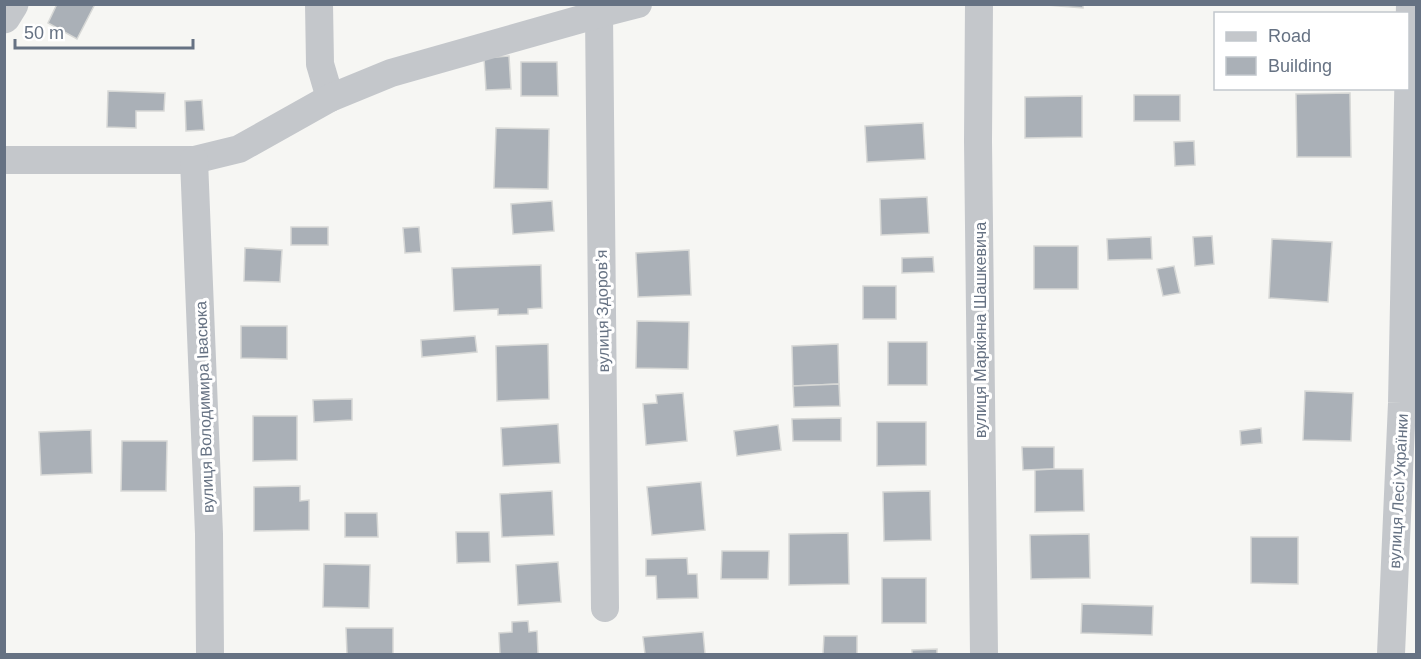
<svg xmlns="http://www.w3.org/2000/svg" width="1421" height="659" viewBox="0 0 1421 659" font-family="Arial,sans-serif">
<rect width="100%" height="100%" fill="#f6f6f3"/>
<g fill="#aab0b7" stroke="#d7d8d6" stroke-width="1.5">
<path d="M57 4H95L77 39 48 23Z"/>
<path d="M1034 4H1083V8Z"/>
<path d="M509 56 511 89 486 90 484 58Z"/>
<path d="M521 62H557L558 96H521Z"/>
<path d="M108 91 165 93 164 111H136V128L107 127Z"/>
<path d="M1350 93 1351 157H1297L1296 94Z"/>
<rect x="1134" y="95" width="46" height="26"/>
<path d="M1082 96V137L1025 138V97Z"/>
<path d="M202 100 204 130 186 131 185 101Z"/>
<path d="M923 123 925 159 867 162 865 126Z"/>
<path d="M496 128 549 129 548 189 494 188Z"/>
<path d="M1194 141 1195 165 1175 166 1174 142Z"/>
<path d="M927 197 929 233 881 235 880 199Z"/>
<path d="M552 201 554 231 513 234 511 204Z"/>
<rect x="291" y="227" width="37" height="18"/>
<path d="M419 227 421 252 405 253 403 228Z"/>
<path d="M1212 236 1214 264 1195 266 1193 237Z"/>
<path d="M1151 237 1152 259 1108 260 1107 239Z"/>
<path d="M1272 239 1332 242 1328 302 1269 298Z"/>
<rect x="1034" y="246" width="44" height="43"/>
<path d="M245 248 282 250 280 282 244 281Z"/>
<path d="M689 250 691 295 638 297 636 253Z"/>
<path d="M933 257 934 272 902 273V258Z"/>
<path d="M541 265 542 308 528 309V314L498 315V309L454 311 452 268Z"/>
<path d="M1174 266 1180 293 1163 296 1157 269Z"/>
<rect x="863" y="286" width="33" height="33"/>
<path d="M637 321 689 322 688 369 636 368Z"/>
<path d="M241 326H287V359L241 358Z"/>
<path d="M475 336 477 352 422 357 421 340Z"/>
<rect x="888" y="342" width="39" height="43"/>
<path d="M548 344 549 399 497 401 496 346Z"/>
<path d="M838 344 839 384 793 386 792 346Z"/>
<path d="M839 384 840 406 794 407 793 386Z"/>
<path d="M1305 391 1353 393 1351 441 1303 440Z"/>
<path d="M683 393 687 441 646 445 643 404 657 403 656 395Z"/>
<path d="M352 399V420L314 422 313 400Z"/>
<path d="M253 416H297V460L253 461Z"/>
<path d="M841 418V441H793L792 419Z"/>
<path d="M877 422H926V465L877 466Z"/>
<path d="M558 424 560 463 503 466 501 428Z"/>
<path d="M778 425 781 450 737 456 734 431Z"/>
<path d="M1261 428 1262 443 1241 445 1240 431Z"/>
<path d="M91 430 92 473 41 475 39 432Z"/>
<path d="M122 441H167L166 491H121Z"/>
<path d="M1022 447H1054V469L1023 470Z"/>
<path d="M1054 469H1083L1084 511 1035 512V470Z"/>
<path d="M701 482 705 530 652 535 647 487Z"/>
<path d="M300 486V501L309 500V530L254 531V487Z"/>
<path d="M552 491 554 535 502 537 500 494Z"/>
<path d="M930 491 931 540 884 541 883 492Z"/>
<path d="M345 513H377L378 537H345Z"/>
<path d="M456 532H489L490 562 457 563Z"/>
<path d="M848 533 849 584 789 585V534Z"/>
<path d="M1089 534 1090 578 1031 579 1030 535Z"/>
<path d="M1251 537H1298V584L1251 583Z"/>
<path d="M722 551H769L768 579H721Z"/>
<path d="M687 558 688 574H697L698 598 657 599 656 576H646V559Z"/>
<path d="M558 562 561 602 518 605 516 565Z"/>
<path d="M324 564 370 565 369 608 323 607Z"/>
<rect x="882" y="578" width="44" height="45"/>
<path d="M1082 604 1153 606 1152 635 1081 633Z"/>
<path d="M528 621 529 632 537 631 538 654H500L499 633 512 632V622Z"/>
<path d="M346 628H393V654H347Z"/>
<path d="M703 632 705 654H645L643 637Z"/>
<path d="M824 636H857V654H823Z"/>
<path d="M937 649V654H912V650Z"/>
</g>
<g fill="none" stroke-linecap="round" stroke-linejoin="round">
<g stroke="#c4c7cb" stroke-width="28">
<path d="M319 4 320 64 330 98"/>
<path d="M979 4 978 141 984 654"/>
<path d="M599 14 605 608"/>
<path d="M4 160H194L239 149 330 98 391 73 599 14 638 4"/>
<path d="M194 160 209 534 210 654"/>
<path d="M1391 654 1402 403 1410 4"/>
</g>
<path stroke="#c4c7cb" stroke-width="33" d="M4 17 12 4"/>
</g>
<g text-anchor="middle" stroke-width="6" stroke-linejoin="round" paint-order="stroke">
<g font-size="16" fill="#667283" stroke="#fff">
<text transform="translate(602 311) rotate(-91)" y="6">вулиця Здоровʼя</text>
<text transform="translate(980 330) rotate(-90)" y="6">вулиця Маркіяна Шашкевича</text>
<text transform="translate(204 407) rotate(-92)" y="6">вулиця Володимира Івасюка</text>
<text transform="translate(1398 491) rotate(-87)" y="6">вулиця Лесі Українки</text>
</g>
</g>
<rect width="1421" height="659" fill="none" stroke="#667283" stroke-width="12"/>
<rect x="1214" y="12" width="195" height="78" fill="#ffffff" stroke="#c2c7cd" stroke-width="1.5"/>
<rect x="1226" y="32" width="30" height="9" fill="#c4c7cb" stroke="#c2c7cd" stroke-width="1.5"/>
<text x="1268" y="42" font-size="18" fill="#667283">Road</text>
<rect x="1226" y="57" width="30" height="18" fill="#aab0b7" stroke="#c2c7cd" stroke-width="1.5"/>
<text x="1268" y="72" font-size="18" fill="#667283">Building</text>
<path d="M15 39v9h178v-9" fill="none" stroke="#667283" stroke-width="3"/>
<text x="24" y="39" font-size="18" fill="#667283" stroke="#ffffff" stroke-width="4.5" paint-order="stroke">50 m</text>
</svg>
